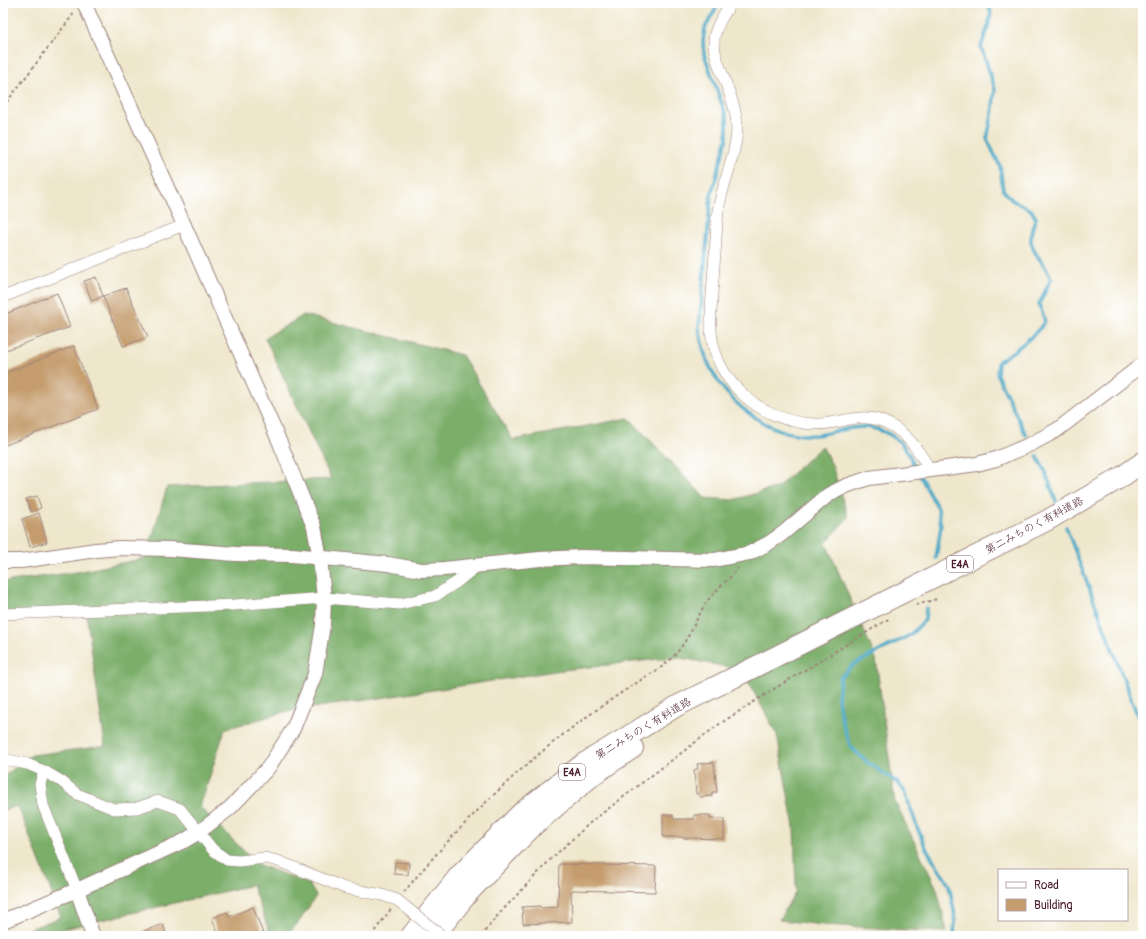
<svg xmlns="http://www.w3.org/2000/svg" width="1146" height="939" viewBox="0 0 1146 939" font-family="Pangolin,'Klee One',sans-serif">
<rect width="100%" height="100%" fill="#fff"/>
<filter id="ink" filterUnits="userSpaceOnUse"><feTurbulence type="fractalNoise" baseFrequency=".025" numOctaves="2"/><feDisplacementMap in="SourceGraphic" scale="8" xChannelSelector="R" yChannelSelector="G"/><feConvolveMatrix kernelMatrix="1 2 1 2 8 2 1 2 1" color-interpolation-filters="sRGB"/></filter>
<filter id="wash" filterUnits="userSpaceOnUse"><feTurbulence type="fractalNoise" baseFrequency=".012" numOctaves="4" result="noise"/><feDisplacementMap in="SourceGraphic" scale="16" xChannelSelector="R" yChannelSelector="G"/><feGaussianBlur stdDeviation="0.9" result="paint"/><feColorMatrix in="noise" values="0 0 0 0 0 0 0 0 0 0 0 0 0 0 0 0 0 1.4 0 .05"/><feComposite in="paint" operator="in"/></filter>
<g filter="url(#wash)">
<rect width="100%" height="100%" fill="#efe7cc"/>
<path fill="#7aae69" stroke="#62664a" d="M304 315 462 355 513 440 629 418 705 498 733 500 778 487 822 446 832 465 848 517 826 543 876 659 895 802 937 889 947 932 823 925 779 920 796 891 794 827 777 735 742 670 676 657 555 671 460 686 285 712 225 729 200 807 257 864 309 884 316 896 299 922 286 936H271L252 885 63 929 41 936H11L61 917 18 806 3 810V777L32 755 105 746 86 611 3 613V582L77 572 146 558 167 487 331 479 265 338Z"/>
<g fill="none" stroke-linecap="round" stroke-linejoin="round">
<g stroke="#48a8c7" stroke-width="3.5">
<path d="M719 3 705 28 703 41 704 54 727 118V138L711 196 699 328C701 341 704 356 711 369 730 406 772 438 816 435 835 433 857 423 876 429 886 432 898 438 904 447 909 453 912 462 916 469"/>
<path d="M987 3 991 12 989 24 981 47 995 89 992 115 987 139 1000 166 1003 190 1012 200 1031 210 1036 218C1034 223 1031 230 1031 236 1029 252 1047 264 1051 279L1039 304 1045 321C1036 336 1013 352 998 362L997 375 1026 435"/>
<path d="M1037 456 1045 471 1056 501"/>
<path d="M920 476 938 509 941 526 936 558"/>
<path d="M1066 527 1143 730"/>
<path d="M926 608 925 620 910 635 853 665 840 678 838 700 842 722 851 747 867 762 898 783 905 792 917 827 926 848 949 885 955 916 954 936"/>
</g>
</g>
<g id="blocks">
<g fill="#c49c6d">
<path d="M96 277 103 296 92 301 84 281Z"/>
<path d="M126 288 148 337 123 346 103 296Z"/>
<path d="M57 293 70 327 3 351V315Z"/>
<path d="M74 346 98 409 3 446V374Z"/>
<path d="M37 496 41 508 31 512 26 499Z"/>
<path d="M39 513 47 542 30 547 22 519Z"/>
<path d="M714 762 717 792H712V796L700 797V794H696L694 770 698 769 697 764Z"/>
<path d="M663 815H673V819H694V815H710V819H724V839L682 838V837H663Z"/>
<path d="M395 862 409 863 408 875 394 874Z"/>
<path d="M559 864 656 866 655 892 571 890 572 922 523 924 522 907 540 906 541 908 558 907Z"/>
<path d="M253 907 264 936H219L212 918 227 912 229 917Z"/>
<path d="M163 924 167 936H134V935Z"/>
</g>
</g>
</g>
<g filter="url(#ink)">
<use href="#blocks" fill-opacity="0" stroke="#9c837c" stroke-width="1"/>
<g fill="none" stroke-linecap="round" stroke-linejoin="round">
<defs>
<g id="minor">
<path d="M731 3C724 14 713 30 714 43 714 53 718 62 721 71 730 95 740 114 736 140 732 164 722 187 718 211 716 229 716 247 714 265 713 286 710 309 711 331 715 383 763 422 814 424 839 425 857 412 882 421 905 430 918 449 930 470"/>
<path d="M3 297 184 225"/>
<path d="M3 614 234 605 324 598 400 604 435 596 457 582 477 566"/>
<path d="M3 759 27 764 44 771 61 781 77 794 114 809 137 808 158 801 180 809 213 850 227 860 239 861 265 858 278 861 345 888 382 895 397 900 407 908"/>
<path d="M44 771 40 784 43 805 77 890"/>
</g>
<g id="tertiary">
<path d="M3 561H21L96 550 121 548 170 549 236 554 292 555 388 564 421 570 444 569 540 559 581 557 714 560 750 553 769 543 782 534 828 495 846 486 869 478 977 464 996 459 1031 444 1057 430 1143 364"/>
<path d="M77 890 93 936"/>
<path d="M3 921 77 890 184 841 199 832 230 808 268 768 293 729 315 674 323 625 324 598 320 558 314 527 280 443 184 225 84 3"/>
</g>
<g id="motorway">
<path d="M411 936 458 877 521 813 583 764 677 706 1046 521 1120 478 1143 462"/>
<path d="M434 936 469 892 534 825 593 775 633 748"/>
</g>
</defs>
<use href="#minor" stroke="#9c837c" stroke-width="12"/>
<use href="#tertiary" stroke="#9c837c" stroke-width="16"/>
<use href="#motorway" stroke="#9c837c" stroke-width="22"/>
<g stroke="#9c837c" stroke-width="2" stroke-dasharray="3 3" stroke-linecap="butt">
<path d="M3 107 75 12"/>
<path d="M916 605 937 599"/>
<path d="M404 892C453 832 512 773 573 727 594 711 616 696 638 682 648 675 661 669 670 660 687 644 694 623 705 604 713 592 729 580 738 568"/>
<path d="M371 936 391 909"/>
<path d="M481 936 498 915 552 858 591 822 630 792 718 725 769 692 890 618"/>
</g>
<use href="#minor" stroke="#fff" stroke-width="11"/>
<use href="#tertiary" stroke="#fff" stroke-width="14"/>
<use href="#motorway" stroke="#fff" stroke-width="20"/>
<defs>
<path id="minor-bridge" d="M407 908 442 936"/>
</defs>
<use href="#minor-bridge" stroke="#9c837c" stroke-width="12" stroke-linecap="butt"/>
<use href="#minor-bridge" stroke="#fff" stroke-width="11"/>
</g>
</g>
<g text-anchor="middle" stroke-width="4" stroke-linejoin="round" paint-order="stroke">
<g fill="#fff" stroke="#80626b" stroke-width="1">
<rect x="947" y="556" width="26" height="16" rx="3"/>
<rect x="559" y="764" width="26" height="16" rx="3"/>
</g>
<g font-size="10" font-weight="bold" fill="#4a1f2b">
<text x="960" y="568">E4A</text>
<text x="572" y="776">E4A</text>
</g>
<g font-size="11" fill="#4a1f2b" stroke="#fff">
<text transform="translate(1034 525) rotate(-28)" y="4">第二みちのく有料道路</text>
<text transform="translate(643 728) rotate(-31)" y="4">第二みちのく有料道路</text>
</g>
</g>
<rect width="1146" height="939" fill="none" stroke="#fff" stroke-width="16"/>
<rect x="998" y="869" width="130" height="52" fill="#ffffff" stroke="#b7a5aa"/>
<rect x="1006" y="882" width="20" height="6" fill="#ffffff" stroke="#b7a5aa"/>
<text x="1034" y="889" font-size="12" fill="#4a1f2b">Road</text>
<rect x="1006" y="899" width="20" height="12" fill="#c49c6d" stroke="#b7a5aa"/>
<text x="1034" y="909" font-size="12" fill="#4a1f2b">Building</text>
</svg>
